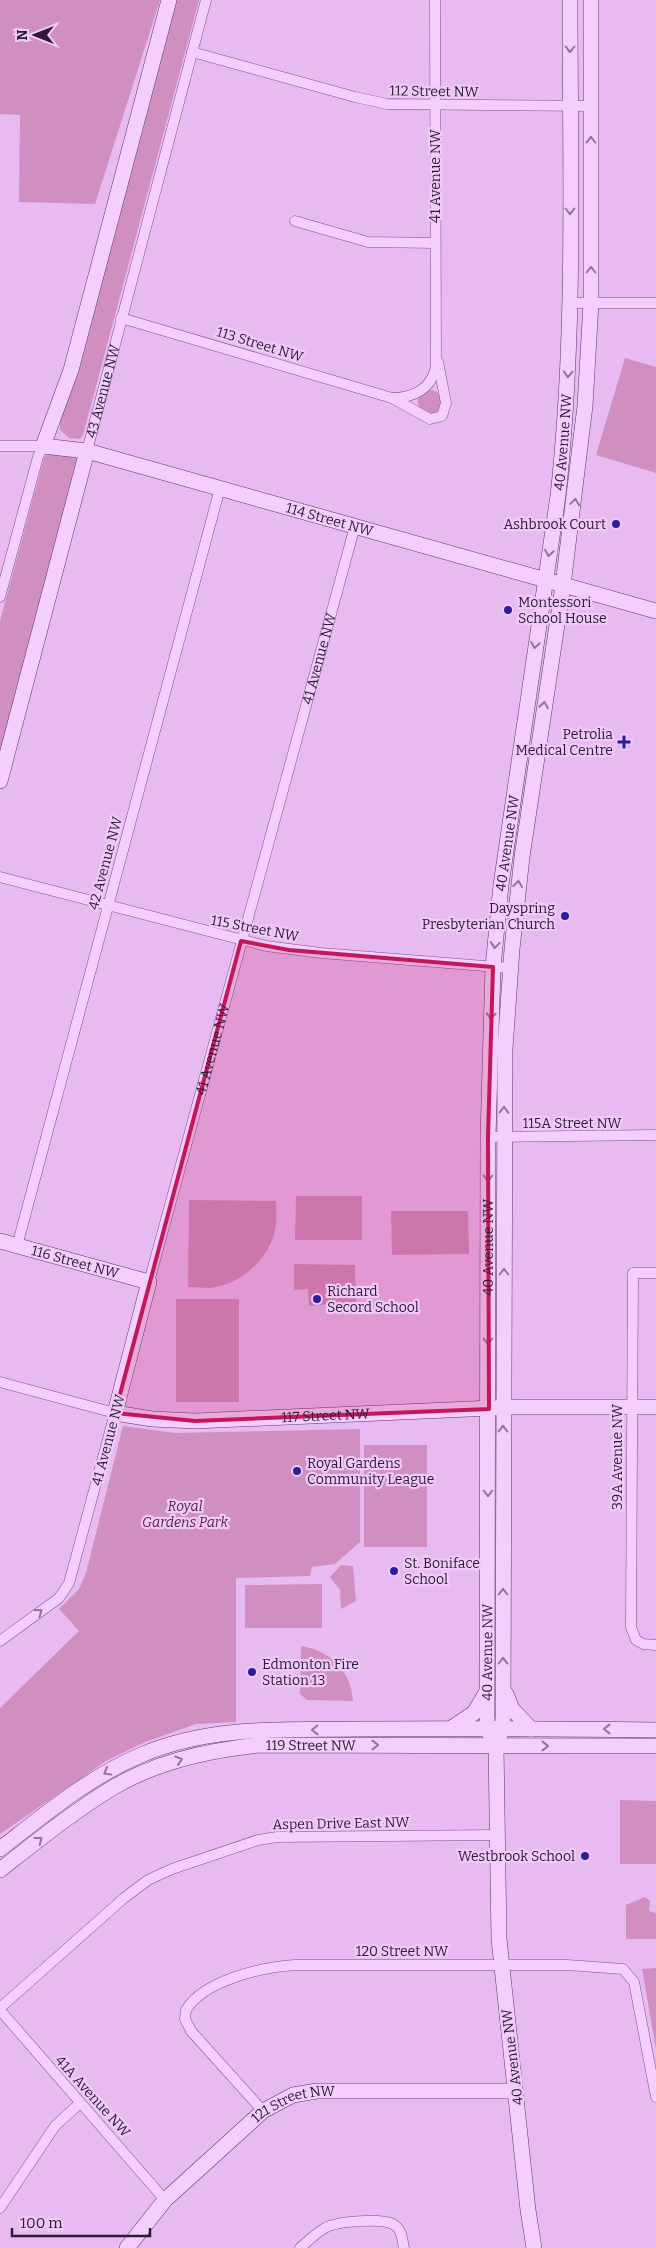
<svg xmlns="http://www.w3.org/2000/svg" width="656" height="2248" viewBox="0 0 656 2248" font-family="Bitter,serif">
<rect width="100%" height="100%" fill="#e8baf2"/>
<g fill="#d08ec1">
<path d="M0 0H160L95 204 19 202 20 115 0 114Z"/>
<path d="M176 0H199L83 435 80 439 69 438 60 430V419Z"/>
<path d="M625 358 656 367V473L596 455Z"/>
<circle cx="430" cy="402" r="12"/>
<path d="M49 453 74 456 78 460 0 757V621L44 458Z"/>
<path d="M296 1196H362V1240H295Z"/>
<path d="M189 1200 276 1201C276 1209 277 1217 276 1225 272 1256 243 1284 211 1288 204 1288 196 1287 188 1287Z"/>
<path d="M391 1211H468L469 1254 392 1255Z"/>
<path d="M294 1264 355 1265 356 1302 309 1306 308 1289 294 1290Z"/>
<rect x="176" y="1299" width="63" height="103"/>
<path d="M123 1426 175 1433 360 1429V1542L335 1564 312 1567 310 1576 236 1578V1722L196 1724 145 1742 106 1761 0 1834V1708L79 1631 59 1609 79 1589 86 1573Z"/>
<rect x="364" y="1445" width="63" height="102"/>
<path d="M341 1565 353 1566 356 1601 341 1609 340 1590 330 1577Z"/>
<path d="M322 1584V1628H245V1585Z"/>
<path d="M301 1646C330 1651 351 1670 353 1701L307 1700 300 1694Z"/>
<path d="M620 1800 656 1801V1864H620Z"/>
<path d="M645 1897 650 1901 649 1911 656 1913V1939H626V1905Z"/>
<path d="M656 1968V2049L642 1969Z"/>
</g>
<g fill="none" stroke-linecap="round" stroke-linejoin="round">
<defs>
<g id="street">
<path d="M192 52 355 97 387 104 591 106"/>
<path d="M295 221 368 242 435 243"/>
<path d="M570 303H656"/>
<path d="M121 318 392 398C413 398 432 389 436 366L435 0"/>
<path d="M392 398 430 419 442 416 446 403 438 362"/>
<path d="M0 446H43L38 457 0 597"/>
<path id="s1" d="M87 451 206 0"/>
<path d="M0 877 266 946 321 953 510 968"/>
<path d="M488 1137 656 1135"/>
<path d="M17 1246 220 488"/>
<path d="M656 1273H633L631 1627 636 1640 643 1644 656 1645"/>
<path id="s2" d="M149 1282 355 526"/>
<path d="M0 1382 115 1413 69 1583 59 1598 0 1641"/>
<path d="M0 2008 124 1898 148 1880 172 1869 258 1840 277 1837 497 1835"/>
<path d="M0 2010 165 2200"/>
<path d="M263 2111 191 2031 185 2019 186 2010C204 1980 263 1967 295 1965H567L623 1969 634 1982 656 2097"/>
<path d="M0 2208 55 2126 80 2103"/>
<path d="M300 2248C308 2241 316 2233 325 2228 337 2221 381 2218 393 2224 402 2229 402 2239 404 2248"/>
</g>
<g id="secondary">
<path id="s3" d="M169 0 71 370 43 446 87 451 656 611"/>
<path d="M0 781 87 451"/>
<path id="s4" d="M0 1241 149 1282 115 1413 152 1419 195 1421 515 1407H656"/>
<path d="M506 1694 512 1709 531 1729"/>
<path d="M453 1727 474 1713 486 1693"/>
<path id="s5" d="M496 1746 487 1729 488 1137 493 967 501 885 558 496C576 331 570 165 570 0"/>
<path d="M0 1849C45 1814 89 1777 141 1755 211 1725 287 1730 361 1729 459 1728 558 1729 656 1730"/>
<path id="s6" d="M0 1870C37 1841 74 1811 114 1787 158 1761 210 1750 260 1745L656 1746"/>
<path id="s7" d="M127 2248 165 2200 263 2111 293 2095 317 2091H515"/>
<path d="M534 2248 528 2210 499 1939 496 1746 502 1729 503 1718 505 1049 512 949 522 857 563 585 585 406 591 303V0"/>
</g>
</defs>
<use href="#street" stroke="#77538a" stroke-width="11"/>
<use href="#secondary" stroke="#57376b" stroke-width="16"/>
<use href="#street" stroke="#f4cefc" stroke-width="10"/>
<use href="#secondary" stroke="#f4cefc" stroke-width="15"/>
</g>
<defs><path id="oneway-chevron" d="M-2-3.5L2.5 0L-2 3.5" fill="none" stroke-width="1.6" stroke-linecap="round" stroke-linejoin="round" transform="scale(1.25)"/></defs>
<g stroke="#90749a">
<use href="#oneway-chevron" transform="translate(570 49) rotate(90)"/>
<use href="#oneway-chevron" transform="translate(591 140) rotate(-90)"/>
<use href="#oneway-chevron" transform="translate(570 211) rotate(90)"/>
<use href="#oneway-chevron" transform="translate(591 270) rotate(-90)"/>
<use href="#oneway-chevron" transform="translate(568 374) rotate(93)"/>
<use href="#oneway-chevron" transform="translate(575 502) rotate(-82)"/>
<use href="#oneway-chevron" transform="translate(549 553) rotate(99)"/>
<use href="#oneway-chevron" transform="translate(535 645) rotate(99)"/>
<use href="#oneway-chevron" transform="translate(544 705) rotate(-81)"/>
<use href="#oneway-chevron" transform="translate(518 884) rotate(-83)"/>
<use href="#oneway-chevron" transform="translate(495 945) rotate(95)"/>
<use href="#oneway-chevron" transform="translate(491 1016) rotate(93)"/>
<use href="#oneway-chevron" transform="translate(504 1110) rotate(-89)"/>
<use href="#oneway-chevron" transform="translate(488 1178) rotate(90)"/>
<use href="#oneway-chevron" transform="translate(504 1272) rotate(-90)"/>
<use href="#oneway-chevron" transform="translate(488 1341) rotate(90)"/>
<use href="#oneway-chevron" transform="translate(503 1429) rotate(-90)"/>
<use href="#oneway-chevron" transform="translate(488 1493) rotate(90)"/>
<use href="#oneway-chevron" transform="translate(503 1592) rotate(-90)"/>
<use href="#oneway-chevron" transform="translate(39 1612) rotate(-36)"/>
<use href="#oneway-chevron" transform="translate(503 1661) rotate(-90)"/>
<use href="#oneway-chevron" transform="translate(607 1729) rotate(-180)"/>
<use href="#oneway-chevron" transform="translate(315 1730) rotate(179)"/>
<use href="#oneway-chevron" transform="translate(375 1745)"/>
<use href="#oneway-chevron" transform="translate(545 1746)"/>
<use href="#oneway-chevron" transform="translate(179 1760) rotate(-17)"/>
<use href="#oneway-chevron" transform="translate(107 1772) rotate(151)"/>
<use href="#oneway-chevron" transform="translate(39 1840) rotate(-38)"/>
</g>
<path fill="#c2185b" fill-opacity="0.2" stroke="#c2185b" stroke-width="4" stroke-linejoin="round" d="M241 941 289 950 493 967 488 1137 489 1409 195 1421 115 1413Z"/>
<g fill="#2c1d9f" stroke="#f1caf9" stroke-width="2">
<circle cx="616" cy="524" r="5"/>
<circle cx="508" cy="610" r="5"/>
<path d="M621.5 734.5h5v5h5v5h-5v5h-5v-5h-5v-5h5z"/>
<circle cx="565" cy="916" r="5"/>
<circle cx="317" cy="1299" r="5"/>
<circle cx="297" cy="1471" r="5"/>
<circle cx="394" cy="1571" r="5"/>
<circle cx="252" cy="1672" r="5"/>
<circle cx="585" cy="1856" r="5"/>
</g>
<g text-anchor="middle" stroke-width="4.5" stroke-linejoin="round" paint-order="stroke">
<g font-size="14" fill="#2c1a37" stroke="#f1caf9">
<text transform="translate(434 91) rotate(1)" y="5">112 Street NW</text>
<text transform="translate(435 176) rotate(-90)" y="5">41 Avenue NW</text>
<text transform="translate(260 344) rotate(17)" y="5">113 Street NW</text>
<text dy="5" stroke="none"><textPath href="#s1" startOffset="62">43 Avenue NW</textPath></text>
<text dy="5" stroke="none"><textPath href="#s5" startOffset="1311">40 Avenue NW</textPath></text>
<text dy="5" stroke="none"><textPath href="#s3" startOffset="760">114 Street NW</textPath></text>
<text dy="5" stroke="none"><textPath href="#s2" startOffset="646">41 Avenue NW</textPath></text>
<text dy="5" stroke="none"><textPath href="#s5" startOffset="906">40 Avenue NW</textPath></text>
<text transform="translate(105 863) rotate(-75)" y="5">42 Avenue NW</text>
<text transform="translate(255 928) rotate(11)" y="5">115 Street NW</text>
<text dy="5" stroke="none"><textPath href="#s2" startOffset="241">41 Avenue NW</textPath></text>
<text x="572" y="1128">115A Street NW</text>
<text dy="5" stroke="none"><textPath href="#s5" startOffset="501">40 Avenue NW</textPath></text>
<text dy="5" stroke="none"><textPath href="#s4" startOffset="78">116 Street NW</textPath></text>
<text dy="5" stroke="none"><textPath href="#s4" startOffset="501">117 Street NW</textPath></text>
<text transform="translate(108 1440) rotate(-75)" y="5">41 Avenue NW</text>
<text transform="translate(617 1457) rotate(-90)" y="5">39A Avenue NW</text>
<text dy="5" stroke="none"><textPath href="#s5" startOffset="96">40 Avenue NW</textPath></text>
<text dy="5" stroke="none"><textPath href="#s6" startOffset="345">119 Street NW</textPath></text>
<text transform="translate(341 1823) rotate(-1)" y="5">Aspen Drive East NW</text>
<text x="402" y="1956">120 Street NW</text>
<text transform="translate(512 2057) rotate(-97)" y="5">40 Avenue NW</text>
<text transform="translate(93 2096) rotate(48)" y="5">41A Avenue NW</text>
<text dy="5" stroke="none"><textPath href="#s7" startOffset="225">121 Street NW</textPath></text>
</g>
<g font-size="14" fill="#2c1a37" stroke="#f1caf9" text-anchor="start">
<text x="606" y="529" text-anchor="end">Ashbrook Court</text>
<text x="518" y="607">Montessori<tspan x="518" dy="16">School House</tspan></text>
<text x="613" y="739" text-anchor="end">Petrolia<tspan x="613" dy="16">Medical Centre</tspan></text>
<text x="555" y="913" text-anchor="end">Dayspring<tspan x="555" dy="16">Presbyterian Church</tspan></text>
<text x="327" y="1296">Richard<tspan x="327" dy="16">Secord School</tspan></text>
<text x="307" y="1468">Royal Gardens<tspan x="307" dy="16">Community League</tspan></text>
<text x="404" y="1568">St. Boniface<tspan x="404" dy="16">School</tspan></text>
<text x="262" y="1669">Edmonton Fire<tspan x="262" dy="16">Station 13</tspan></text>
<text x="575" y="1861" text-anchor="end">Westbrook School</text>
</g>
<g font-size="14" font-style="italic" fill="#561e41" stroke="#f1caf9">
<text x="185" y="1511">Royal<tspan x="185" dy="16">Gardens Park</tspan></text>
</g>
</g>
<g transform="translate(35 35) rotate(270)" stroke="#f1caf9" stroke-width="4" paint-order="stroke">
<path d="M0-4L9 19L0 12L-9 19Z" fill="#2c1a37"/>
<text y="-8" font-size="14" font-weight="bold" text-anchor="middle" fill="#2c1a37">N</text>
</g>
<path d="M12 2228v8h138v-8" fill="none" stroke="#2c1a37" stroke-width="2.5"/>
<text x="20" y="2228" font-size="15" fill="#2c1a37" stroke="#f1caf9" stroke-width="4" paint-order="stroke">100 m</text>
</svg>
